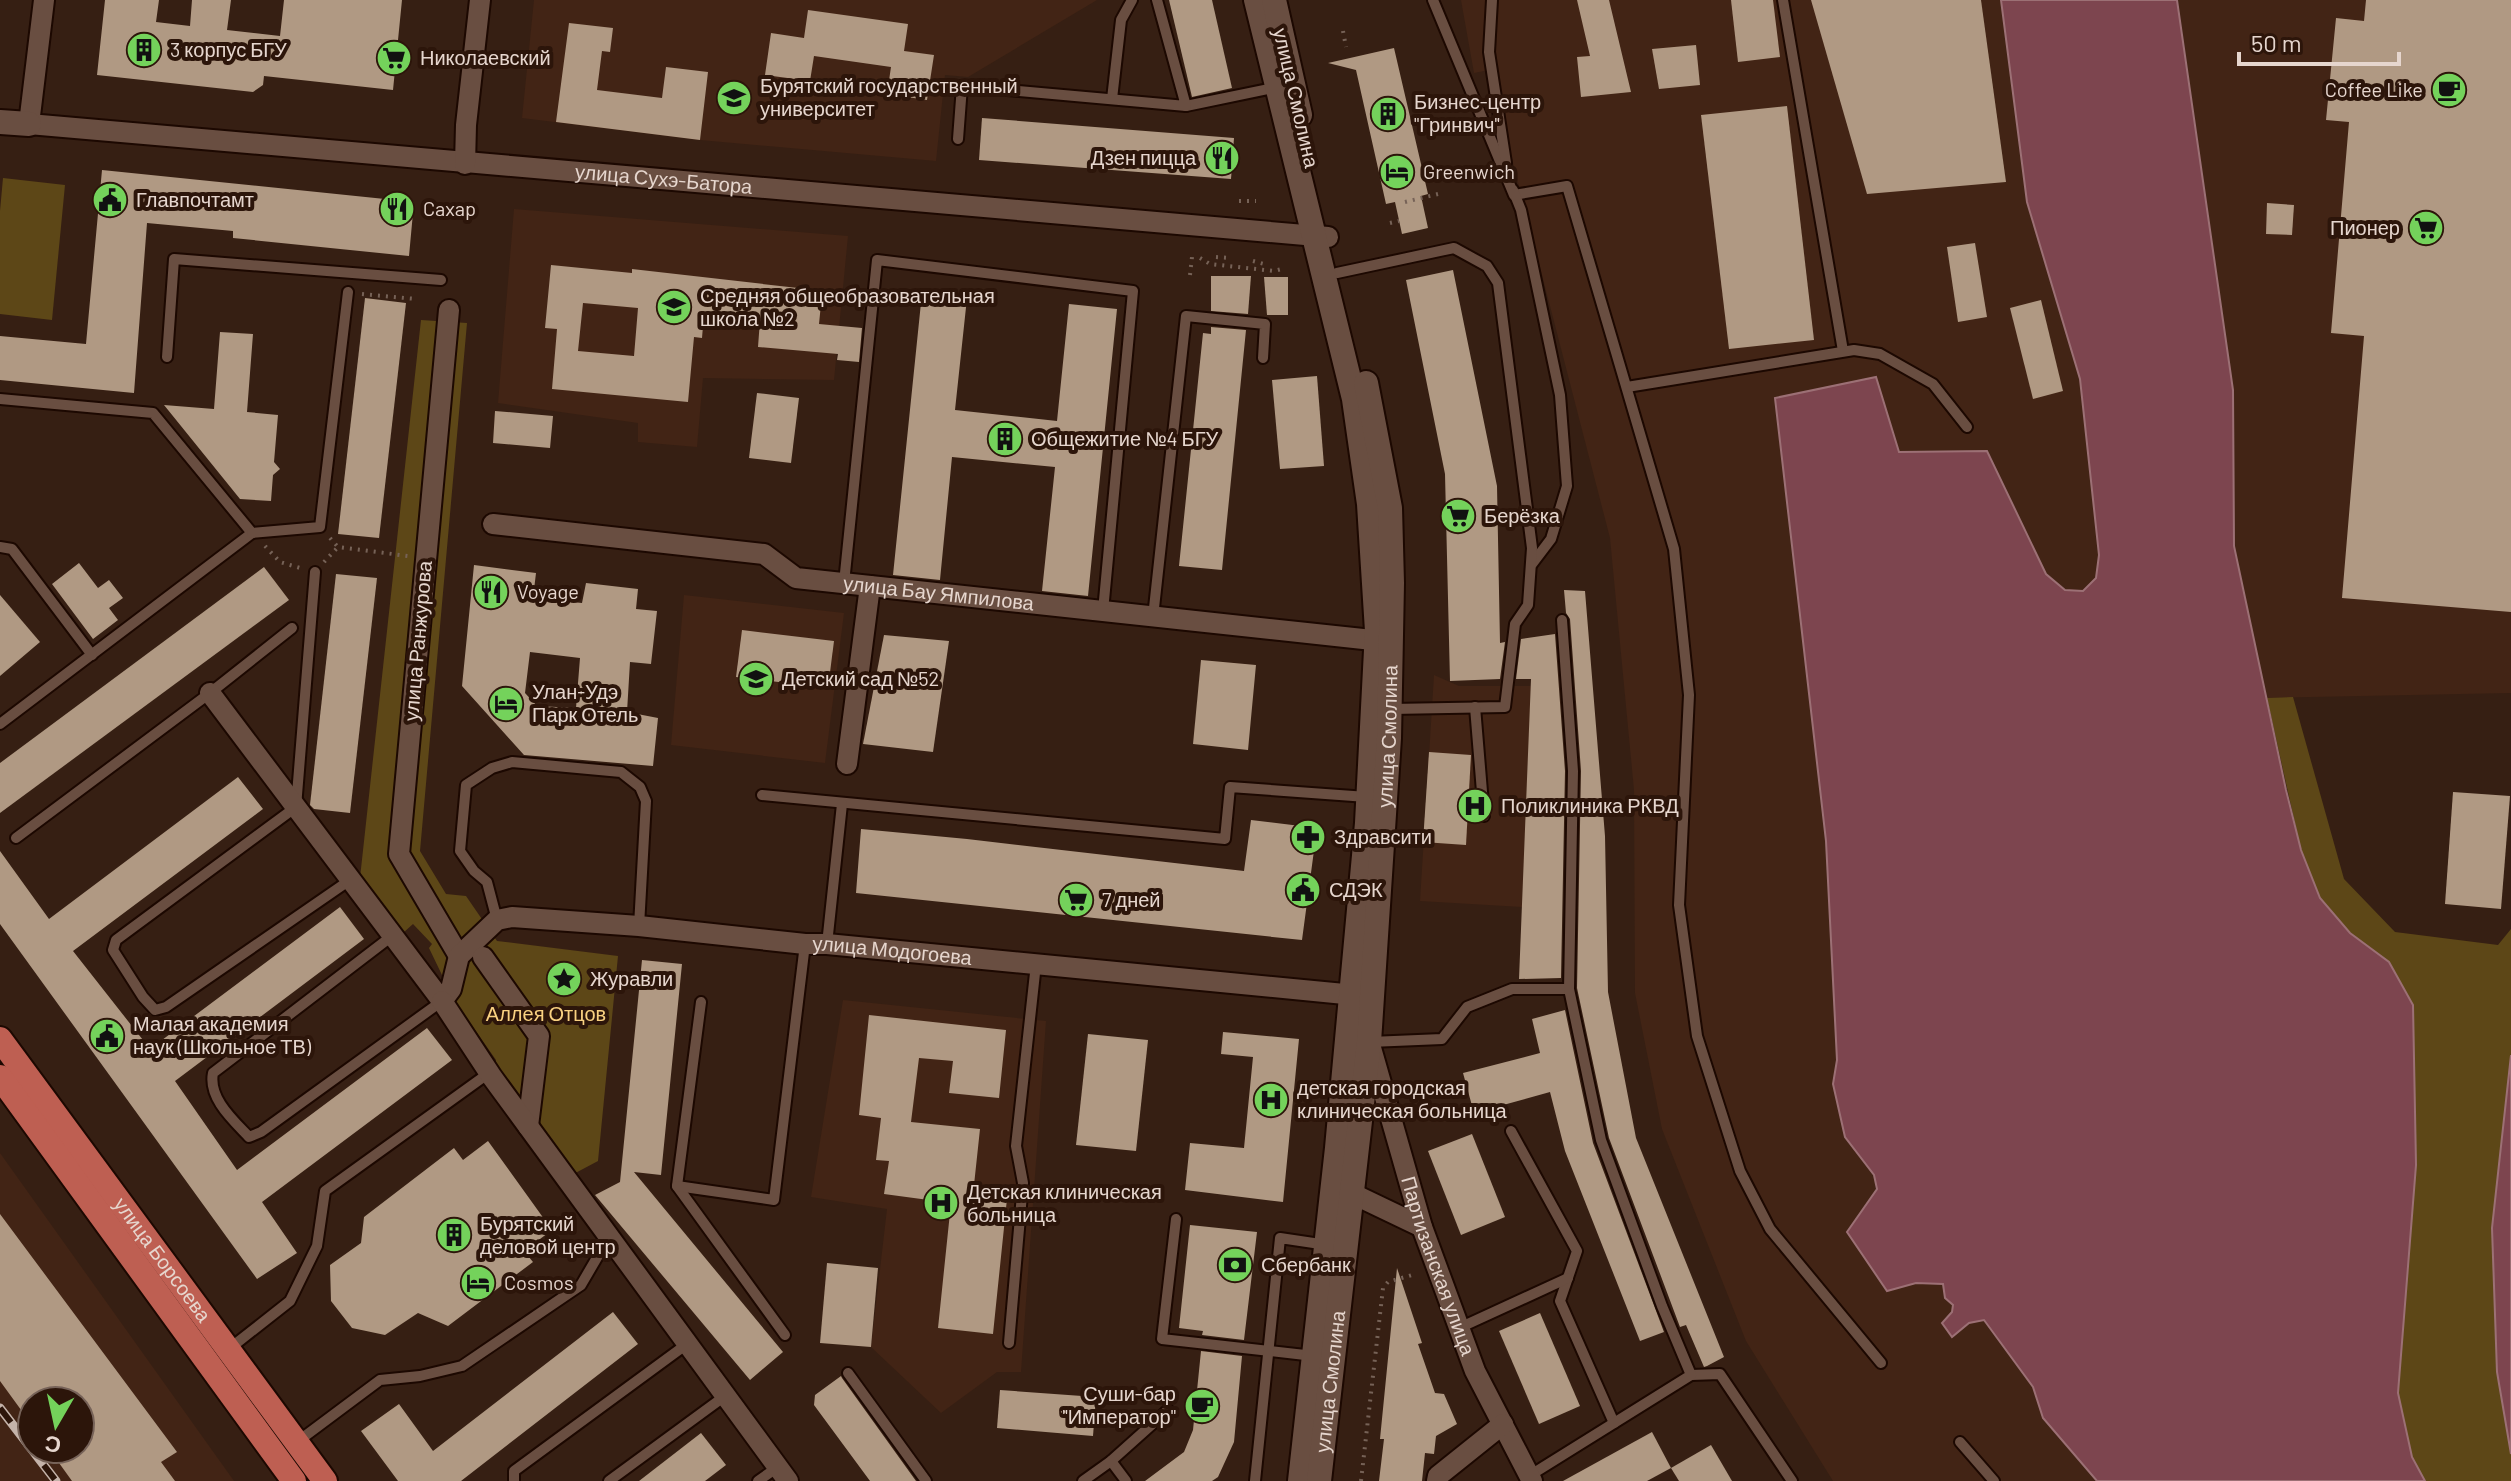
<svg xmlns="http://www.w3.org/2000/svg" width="2511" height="1481" viewBox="0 0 2511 1481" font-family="Barlow,sans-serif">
<rect width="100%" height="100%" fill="#361f13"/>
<g fill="#422415" fill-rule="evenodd">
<path d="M534 0H1097L968 77 945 75 936 161 700 140 522 118Z"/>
<path d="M1461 0H2001L2027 202 2080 379 2099 556 2096 578 2083 591 2065 590 2046 574 1987 451 1899 452 1876 377 1775 399 1826 841 1837 1060 1833 1084 1845 1137 1874 1175 1887 1291 1916 1283 1943 1284 1953 1305 1952 1312 1969 1323 1984 1320 2033 1387 2043 1418 2097 1481H1833L1746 1341 1662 1129 1635 993 1634 790 1610 538 1489 70 1474 73Z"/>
<path d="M2178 0H2511V693L2267 698 2234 546 2233 390Z"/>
<path d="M514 209 848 236 834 380 703 378 697 447 638 442V423L498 403Z"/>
<path d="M684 595 844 613 825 763 671 745Z"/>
<path d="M1434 675 1459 686H1531L1522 907 1420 901Z"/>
<path d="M843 1000 1046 1021 1021 1372H997L941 1413 871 1347 887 1209 811 1197Z"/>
<path d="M0 1153 234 1481H0ZM32 1401H80V1449H32Z"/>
</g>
<g fill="#5d4717">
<path d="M3 178 65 185 52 320 0 314V211Z"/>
<path d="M421 320 467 323 420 851 446 894 466 896 497 941 618 956 598 1161 566 1178 492 1077 496 1060 454 1000 429 948 432 944 413 924 403 933 359 887Z"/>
<path d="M2293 697 2344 879 2395 932 2498 945 2511 929V1055L2492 1228 2497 1372 2511 1454V1481H2425L2412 1457 2398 1393 2416 1165 2413 1005 2389 962 2350 933 2320 898 2301 850 2267 698Z"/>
</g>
<g fill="#7d454f" stroke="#9c7075" stroke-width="2">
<path d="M2001 0H2177L2233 390 2234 546 2286 790 2301 850 2320 898 2350 933 2389 962 2413 1005 2416 1165 2398 1393 2412 1457 2425 1481H2097L2043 1418 2033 1387 1984 1320 1969 1323 1952 1337 1942 1323 1952 1312 1953 1305 1945 1298 1943 1284 1916 1283 1887 1291 1847 1232 1877 1189 1874 1175 1845 1137 1833 1084 1837 1060 1826 841 1775 398 1876 377 1899 452 1987 451 2046 574 2065 590 2083 591 2096 578 2099 555 2080 379 2027 202Z"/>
<path d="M2511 1055V1454L2497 1372 2492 1228Z"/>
</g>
<g fill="#b09983" fill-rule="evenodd">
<path d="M105 0H159L156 22 190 26 192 0H231L227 30 280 36 284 0H402L393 90 264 76 263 85 253 92 97 75Z"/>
<path d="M1169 0H1212L1232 88 1192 97Z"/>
<path d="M1577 0H1609L1631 92 1581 97 1577 57 1590 56Z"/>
<path d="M1731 0H1773L1780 57 1738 62Z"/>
<path d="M1811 0H1981L2006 182 1867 194Z"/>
<path d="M2366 0H2511V612L2342 598 2364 336 2331 333 2349 122 2326 120 2336 18 2364 21Z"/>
<path d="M808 10 908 24 904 51 934 55 927 100 887 94 891 67 814 56 810 81 765 75 771 33 804 38Z"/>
<path d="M569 23 613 28 610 52 602 51 597 90 662 98 666 67 708 72 700 140 556 122Z"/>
<path d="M1696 45 1700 85 1659 89 1652 49Z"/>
<path d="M1394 48 1428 194 1421 196 1428 228 1402 234 1395 202 1386 204 1356 70 1328 63Z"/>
<path d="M1787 106 1814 340 1729 349 1701 115Z"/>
<path d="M982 118 1234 138 1231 179 979 160Z"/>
<path d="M102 170 414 202 409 256 233 238V231L147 223 134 393 0 380V336L86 344Z"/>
<path d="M2267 203 2294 205 2292 235 2266 234Z"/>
<path d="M1975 243 1987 317 1958 322 1947 247Z"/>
<path d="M551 265 632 273V269L798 288 797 302 821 304 819 324 862 328 859 362 837 360 838 354 758 347 760 320 704 314 702 338 694 337 688 402 552 389 557 329 545 328ZM583 303 638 308 634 356 578 351Z"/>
<path d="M1453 270 1497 486 1500 643 1505 642 1500 679 1450 681 1445 474 1406 280Z"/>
<path d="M1211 276H1251L1248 314 1211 311Z"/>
<path d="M1264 277H1288V315H1267Z"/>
<path d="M922 293 967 298 955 410 1057 421 1069 304 1117 309 1088 596 1042 591 1055 467 952 457 940 580 893 575Z"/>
<path d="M365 298 406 303 379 538 338 534Z"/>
<path d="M2041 300 2063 391 2033 399 2010 308Z"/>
<path d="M1211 327 1246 330 1222 570 1179 566 1203 333 1211 334Z"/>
<path d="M220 332 253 334 247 412 278 415 274 462 280 469 273 475 271 501 240 499 164 405 214 409Z"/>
<path d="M1317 376 1324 466 1280 469 1272 380Z"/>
<path d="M757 393 799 398 791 463 749 458Z"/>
<path d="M495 411 553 416 550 448 493 443Z"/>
<path d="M79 563 98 588 109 580 123 598 109 608 118 620 93 639 52 584Z"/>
<path d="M474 565 536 573 533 598 582 603 586 583 638 589 636 609 657 611 651 664 630 662 627 712 658 718 653 766 524 755 462 686ZM530 652 580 658 576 708 537 706 525 693Z"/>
<path d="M264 567 289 600 0 813V763Z"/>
<path d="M336 574 377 578 350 813 314 809 310 805Z"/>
<path d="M1564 590 1585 591 1605 836 1608 992 1636 1138 1724 1357 1707 1366 1704 1367 1686 1325 1680 1327 1609 1138 1577 988 1581 771 1570 619 1566 613Z"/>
<path d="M0 595 40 642 0 676Z"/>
<path d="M742 630 834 641 828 688 736 677Z"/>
<path d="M1555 634 1565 771 1561 978 1519 979 1531 679H1516L1521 639Z"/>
<path d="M884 635 949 641 933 752 863 744Z"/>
<path d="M1201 660 1256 665 1248 750 1193 744Z"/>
<path d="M1429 752 1471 755 1466 845 1423 842Z"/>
<path d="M238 777 263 809 73 951 150 1049 340 907 364 939 175 1081 237 1170 427 1028 452 1060 262 1202 297 1253 257 1279 0 924V851L49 919Z"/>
<path d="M2453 792 2510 796 2501 909 2445 904Z"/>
<path d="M1251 820 1317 828 1302 940 856 893 861 829 967 839 1244 871Z"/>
<path d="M642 960 682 964 661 1175 634 1172 783 1352 750 1380 595 1195 620 1182Z"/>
<path d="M1565 1010 1593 1143 1664 1332 1640 1341 1565 1151 1550 1092 1474 1113 1463 1073 1540 1053 1532 1019Z"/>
<path d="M869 1015 1006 1030 999 1098 949 1093 953 1061 919 1058 911 1122 980 1129 974 1185 1008 1189 993 1334 938 1328 951 1203 884 1194 889 1161 876 1160 881 1118 859 1115Z"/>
<path d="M1223 1032 1299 1039 1283 1202 1185 1190 1190 1143 1244 1148 1253 1057 1221 1054Z"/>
<path d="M1088 1034 1148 1040 1136 1151 1076 1145Z"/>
<path d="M1472 1134 1505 1217 1461 1235 1428 1151Z"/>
<path d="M488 1141 552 1230 524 1251 533 1262 448 1326 418 1313 385 1335 352 1328 331 1301 330 1265 361 1243 364 1217 454 1148 463 1160Z"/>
<path d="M0 1214 177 1452 161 1462 175 1481H72L49 1449H80V1401H32V1425L0 1381Z"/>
<path d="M1190 1225 1257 1232 1244 1340 1202 1335 1203 1331 1179 1328Z"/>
<path d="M827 1263 878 1268 871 1347 820 1343Z"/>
<path d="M1397 1268 1422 1343 1418 1344 1435 1393 1444 1394 1457 1424 1436 1436 1434 1454 1425 1453 1422 1481H1379L1384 1439H1380Z"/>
<path d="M613 1312 638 1344 461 1481H398L361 1431 399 1404 433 1451Z"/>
<path d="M1540 1313 1580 1406 1539 1424 1499 1331Z"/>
<path d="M1201 1351 1242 1356 1234 1442 1218 1477 1212 1481H1145L1184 1452 1193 1430Z"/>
<path d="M841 1376 842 1378 916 1481H870L814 1405 815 1395Z"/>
<path d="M1000 1390 1096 1397 1093 1436 997 1428Z"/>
<path d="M1652 1432 1671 1468 1647 1481H1563Z"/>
<path d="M701 1433 726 1465 705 1481H639Z"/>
<path d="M1711 1445 1732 1481H1679L1671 1468Z"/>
</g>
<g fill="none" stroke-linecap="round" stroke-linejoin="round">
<defs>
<g id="lane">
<path d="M1433 0 1514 195 1567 186 1674 549 1689 695 1679 905 1697 1036 1740 1171 1770 1229 1881 1363"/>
<path d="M1492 0 1489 52 1506 163"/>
<path d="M1783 0 1843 351"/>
<path d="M1112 99 1121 20 1132 0"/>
<path d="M1186 106 1278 87"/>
<path d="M958 139 962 86 1186 106 1157 0"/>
<path d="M1513 190 1521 210 1560 395 1567 486 1551 539 1532 564"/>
<path d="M1337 273 1454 248 1487 266 1498 283 1532 548 1528 605 1515 624 1505 707 1391 709"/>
<path d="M167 357 174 259 441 280"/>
<path d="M1627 387 1854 350 1880 354 1933 384 1967 427"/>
<path d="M0 399 153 413 252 533 0 724"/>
<path d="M252 533 320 527 348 292"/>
<path d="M0 547 12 549 92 655"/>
<path d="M315 572 296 807 116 940 113 950 143 997 155 1010 166 1007 350 880"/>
<path d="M844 583 877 260 1133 291 1103 611"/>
<path d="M1153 617 1186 316 1265 324 1263 358"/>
<path d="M1475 707 1484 816"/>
<path d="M762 795 1225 839 1230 787 1367 797"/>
<path d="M16 838 210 693 292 628"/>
<path d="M497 920 487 882 474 871 460 851 466 785 492 768 512 762 621 772 640 787 646 801 639 926"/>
<path d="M392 936 213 1073C208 1098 233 1120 249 1137L261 1132 442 1001"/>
<path d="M827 944 842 804"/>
<path d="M701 1002 677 1186 785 1335"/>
<path d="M1370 1042 1442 1039 1467 1007 1512 989H1569"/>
<path d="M1511 1131 1577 1251 1560 1301 1614 1423"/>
<path d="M677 1186 774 1200 805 944"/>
<path d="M1176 1219 1162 1339 1314 1356"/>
<path d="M1459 1328 1568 1278"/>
<path d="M1009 1343 1023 1183 1016 1146 1036 964"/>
<path d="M229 1349 290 1301 317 1246 325 1191 489 1073"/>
<path d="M848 1373 926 1481"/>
<path d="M1691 1375 1720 1374 1792 1481"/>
<path d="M297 1442 380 1380 420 1376 462 1366 581 1285 609 1237"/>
<path d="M1960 1442 1994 1481"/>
<path d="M1111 1461 1126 1481"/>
<path d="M1529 1476 1691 1375 1662 1306 1601 1140 1569 989 1573 771 1562 620"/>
<path d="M514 1481V1471L687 1344"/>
<path d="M609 1481 725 1396"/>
<path d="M758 1481 778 1467"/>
<path d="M1083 1481 1111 1461 1168 1410"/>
<path d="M1255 1481 1280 1238 1327 1245"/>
</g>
<g id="street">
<path id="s1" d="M44 0 29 124 1328 237"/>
<path d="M465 164 466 125 480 0"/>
<path d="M449 310 399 854 459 956"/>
<path id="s2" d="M493 524 764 554 796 578 1391 642"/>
<path id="s3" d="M210 693 442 1001 451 989 459 956 497 920 512 917 639 926 805 944H827L1365 996"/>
<path d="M847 764 870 586"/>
<path d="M483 957 539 1036 528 1126"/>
<path d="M442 1001 492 1077 788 1481"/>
<path id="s4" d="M1371 1048 1422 1227 1475 1371 1532 1481"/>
<path d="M1351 1193 1422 1227"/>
<path d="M1437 1481 1438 1476 1503 1424"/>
</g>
<g id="secondary">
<path d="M1256 0 1354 399 1369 504 1377 631 1367 823 1337 1148 1300 1481"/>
<path d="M1274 0 1300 115"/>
<path d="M0 122 29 124"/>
<path id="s5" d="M1319 1481 1369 1042 1389 738 1392 583 1390 508 1366 383"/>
</g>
<g id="primary">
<path id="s6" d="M0 1039 325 1481"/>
<path d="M0 1077 294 1481"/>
</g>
</defs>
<use href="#lane" stroke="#1c0801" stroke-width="14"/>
<use href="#street" stroke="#1c0801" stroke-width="24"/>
<use href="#secondary" stroke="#1c0801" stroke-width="28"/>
<use href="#primary" stroke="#1c0801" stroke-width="28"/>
<g stroke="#766257" stroke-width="4" stroke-dasharray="2 6" stroke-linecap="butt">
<path d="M1343 31 1346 47"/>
<path d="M1239 201H1256"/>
<path d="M1405 202 1438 194"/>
<path d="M1390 223 1399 221"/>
<path d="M1216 257 1230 258"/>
<path d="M1200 258 1210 264 1274 271 1282 269"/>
<path d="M1253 261 1268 265"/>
<path d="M1190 275 1192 257"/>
<path d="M362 294 416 299"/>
<path d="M330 538 338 547 408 556"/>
<path d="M265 546 280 562 300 568"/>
<path d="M324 562 337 548"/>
<path d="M1361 1481 1383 1288 1388 1282 1412 1275"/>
</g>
<use href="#lane" stroke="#694e41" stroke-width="10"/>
<use href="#street" stroke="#694e41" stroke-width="20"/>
<use href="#secondary" stroke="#694e41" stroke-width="24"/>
<use href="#primary" stroke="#be5f52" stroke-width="24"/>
<defs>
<path id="rail" d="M0 1408 56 1481"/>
</defs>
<use href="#rail" stroke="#c4b3aa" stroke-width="9"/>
<use href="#rail" stroke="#2c150a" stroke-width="6" stroke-dasharray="18" stroke-linecap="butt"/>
</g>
<defs>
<symbol id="building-disc" viewBox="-11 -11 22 22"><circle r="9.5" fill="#74d25b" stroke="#2c150a"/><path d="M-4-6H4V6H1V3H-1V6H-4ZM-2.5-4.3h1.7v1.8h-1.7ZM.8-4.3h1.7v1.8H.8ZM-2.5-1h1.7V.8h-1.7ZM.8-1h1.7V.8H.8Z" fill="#111"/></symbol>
<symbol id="supermarket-disc" viewBox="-11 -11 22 22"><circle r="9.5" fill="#74d25b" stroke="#2c150a"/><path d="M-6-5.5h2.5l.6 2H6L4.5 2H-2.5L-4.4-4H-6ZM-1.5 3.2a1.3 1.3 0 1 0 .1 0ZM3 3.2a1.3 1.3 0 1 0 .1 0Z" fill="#111"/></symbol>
<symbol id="cafe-disc" viewBox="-11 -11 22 22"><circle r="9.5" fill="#74d25b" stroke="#2c150a"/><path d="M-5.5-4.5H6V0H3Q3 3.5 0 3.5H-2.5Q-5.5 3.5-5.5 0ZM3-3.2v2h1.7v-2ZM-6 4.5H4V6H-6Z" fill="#111"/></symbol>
<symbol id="university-disc" viewBox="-11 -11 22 22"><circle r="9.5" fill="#74d25b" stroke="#2c150a"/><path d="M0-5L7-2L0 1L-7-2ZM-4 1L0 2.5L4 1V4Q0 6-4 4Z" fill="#111"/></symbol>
<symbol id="restaurant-disc" viewBox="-11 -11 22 22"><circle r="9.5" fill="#74d25b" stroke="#2c150a"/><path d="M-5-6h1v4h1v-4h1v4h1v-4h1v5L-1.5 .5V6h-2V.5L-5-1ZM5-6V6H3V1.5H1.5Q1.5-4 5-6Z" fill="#111"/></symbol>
<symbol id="hotel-disc" viewBox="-11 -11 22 22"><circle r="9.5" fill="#74d25b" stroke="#2c150a"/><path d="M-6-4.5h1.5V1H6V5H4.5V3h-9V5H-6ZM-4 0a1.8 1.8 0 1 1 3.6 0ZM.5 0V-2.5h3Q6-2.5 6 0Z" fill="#111"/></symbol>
<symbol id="civic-disc" viewBox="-11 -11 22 22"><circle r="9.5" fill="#74d25b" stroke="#2c150a"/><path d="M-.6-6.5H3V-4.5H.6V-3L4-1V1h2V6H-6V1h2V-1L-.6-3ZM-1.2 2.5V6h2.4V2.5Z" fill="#111"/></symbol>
<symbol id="school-disc" viewBox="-11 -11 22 22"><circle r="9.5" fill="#74d25b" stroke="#2c150a"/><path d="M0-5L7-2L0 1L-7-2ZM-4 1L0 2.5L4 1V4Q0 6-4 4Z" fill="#111"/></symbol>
<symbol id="hospital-disc" viewBox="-11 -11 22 22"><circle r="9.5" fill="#74d25b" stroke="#2c150a"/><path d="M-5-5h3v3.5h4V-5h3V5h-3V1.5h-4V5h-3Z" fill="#111"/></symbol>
<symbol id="pharmacy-disc" viewBox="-11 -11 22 22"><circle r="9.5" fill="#74d25b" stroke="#2c150a"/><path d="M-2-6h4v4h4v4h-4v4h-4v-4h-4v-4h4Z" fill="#111"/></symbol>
<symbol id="sight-disc" viewBox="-11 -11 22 22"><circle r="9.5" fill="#74d25b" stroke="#2c150a"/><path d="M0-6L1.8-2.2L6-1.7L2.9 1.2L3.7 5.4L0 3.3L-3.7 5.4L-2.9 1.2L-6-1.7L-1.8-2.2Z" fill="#111"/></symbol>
<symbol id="bank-disc" viewBox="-11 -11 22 22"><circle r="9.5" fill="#74d25b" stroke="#2c150a"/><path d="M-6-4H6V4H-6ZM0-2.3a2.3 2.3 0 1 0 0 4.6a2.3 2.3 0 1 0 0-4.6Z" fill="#111"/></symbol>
</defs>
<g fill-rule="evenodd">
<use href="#building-disc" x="124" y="30" width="40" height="40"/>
<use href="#supermarket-disc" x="374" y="38" width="40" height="40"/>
<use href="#cafe-disc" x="2429" y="70" width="40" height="40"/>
<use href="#university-disc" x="714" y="78" width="40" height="40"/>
<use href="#building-disc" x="1368" y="94" width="40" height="40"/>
<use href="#restaurant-disc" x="1202" y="138" width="40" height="40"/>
<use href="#hotel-disc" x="1377" y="152" width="40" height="40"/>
<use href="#civic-disc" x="90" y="180" width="40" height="40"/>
<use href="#restaurant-disc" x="377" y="189" width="40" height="40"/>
<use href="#supermarket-disc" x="2406" y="208" width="40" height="40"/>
<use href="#school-disc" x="654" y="287" width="40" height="40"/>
<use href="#building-disc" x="985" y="419" width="40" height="40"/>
<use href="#supermarket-disc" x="1438" y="496" width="40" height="40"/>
<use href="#restaurant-disc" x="471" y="572" width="40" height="40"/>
<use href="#school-disc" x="736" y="659" width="40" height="40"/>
<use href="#hotel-disc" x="486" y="684" width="40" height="40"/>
<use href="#hospital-disc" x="1455" y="786" width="40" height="40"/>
<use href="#pharmacy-disc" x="1288" y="817" width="40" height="40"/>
<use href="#civic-disc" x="1283" y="870" width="40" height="40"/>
<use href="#supermarket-disc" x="1056" y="880" width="40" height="40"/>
<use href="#sight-disc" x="544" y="959" width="40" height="40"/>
<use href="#civic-disc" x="87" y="1016" width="40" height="40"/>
<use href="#hospital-disc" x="1251" y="1080" width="40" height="40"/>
<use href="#hospital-disc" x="921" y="1183" width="40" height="40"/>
<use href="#building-disc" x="434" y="1215" width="40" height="40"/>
<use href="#bank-disc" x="1215" y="1245" width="40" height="40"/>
<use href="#hotel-disc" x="458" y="1263" width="40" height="40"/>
<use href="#cafe-disc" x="1182" y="1386" width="40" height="40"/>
</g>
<g text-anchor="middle" stroke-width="8" stroke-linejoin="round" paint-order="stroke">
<g font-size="20" fill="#e6d6ce" stroke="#2c150a" text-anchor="start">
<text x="170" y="57">3 корпус БГУ</text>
<text x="420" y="65">Николаевский</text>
<text x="760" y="93">Бурятский государственный<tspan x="760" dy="23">университет</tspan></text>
<text x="2423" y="97" text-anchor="end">Coffee Like</text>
<text x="1414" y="109">Бизнес-центр<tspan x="1414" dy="23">"Гринвич"</tspan></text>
<text x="1196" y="165" text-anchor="end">Дзен пицца</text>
<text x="1423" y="179">Greenwich</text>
<text x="136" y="207">Главпочтамт</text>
<text x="423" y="216">Caxap</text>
<text x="2400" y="235" text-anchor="end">Пионер</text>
<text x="700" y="303">Средняя общеобразовательная<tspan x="700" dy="23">школа №2</tspan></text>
<text x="1031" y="446">Общежитие №4 БГУ</text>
<text x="1484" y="523">Берёзка</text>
<text x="517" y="599">Voyage</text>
<text x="782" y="686">Детский сад №52</text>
<text x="532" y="699">Улан-Удэ<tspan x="532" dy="23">Парк Отель</tspan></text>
<text x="1501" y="813">Поликлиника РКВД</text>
<text x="1334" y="844">Здравсити</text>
<text x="1329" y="897">СДЭК</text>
<text x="1102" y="907">7 дней</text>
<text x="590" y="986">Журавли</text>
<text x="133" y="1031">Малая академия<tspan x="133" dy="23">наук (Школьное ТВ)</tspan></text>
<text x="1297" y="1095">детская городская<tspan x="1297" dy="23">клиническая больница</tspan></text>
<text x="967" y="1199">Детская клиническая<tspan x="967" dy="23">больница</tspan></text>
<text x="480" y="1231">Бурятский<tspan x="480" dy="23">деловой центр</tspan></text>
<text x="1261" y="1272">Сбербанк</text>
<text x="504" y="1290">Cosmos</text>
<text x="1176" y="1401" text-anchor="end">Суши-бар<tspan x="1176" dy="23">"Император"</tspan></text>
</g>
<g font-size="20" fill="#e6d6ce" stroke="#2c150a">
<text transform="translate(1296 98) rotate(77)" y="7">улица Смолина</text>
<text dy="7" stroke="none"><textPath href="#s1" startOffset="762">улица Сухэ-Батора</textPath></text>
<text dy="7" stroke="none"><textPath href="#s2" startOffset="456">улица Бау Ямпилова</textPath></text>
<text transform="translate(418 641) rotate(-85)" y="7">улица Ранжурова</text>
<text dy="7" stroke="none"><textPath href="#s5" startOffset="748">улица Смолина</textPath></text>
<text dy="7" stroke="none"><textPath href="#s3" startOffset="884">улица Модогоева</textPath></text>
<text dy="7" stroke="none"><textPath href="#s6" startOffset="274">улица Борсоева</textPath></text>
<text dy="7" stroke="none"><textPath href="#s4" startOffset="228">Партизанская улица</textPath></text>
<text dy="7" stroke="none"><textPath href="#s5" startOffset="100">улица Смолина</textPath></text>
</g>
<g font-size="20" fill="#f9d181" stroke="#2c150a">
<text x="546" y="1021">Аллея Отцов</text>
</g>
</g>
<g transform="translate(56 1425) rotate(189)"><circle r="38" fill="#2c150a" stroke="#766258" stroke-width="2"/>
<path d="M0-6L14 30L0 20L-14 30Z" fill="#74d25b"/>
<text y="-12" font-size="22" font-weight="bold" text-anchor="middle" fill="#e6d6ce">С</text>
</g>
<path d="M2239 52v12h160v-12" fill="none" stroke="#e6d6ce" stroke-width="4"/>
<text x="2251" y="52" font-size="24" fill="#e6d6ce" stroke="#2c150a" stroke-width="6" paint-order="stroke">50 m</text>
</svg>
